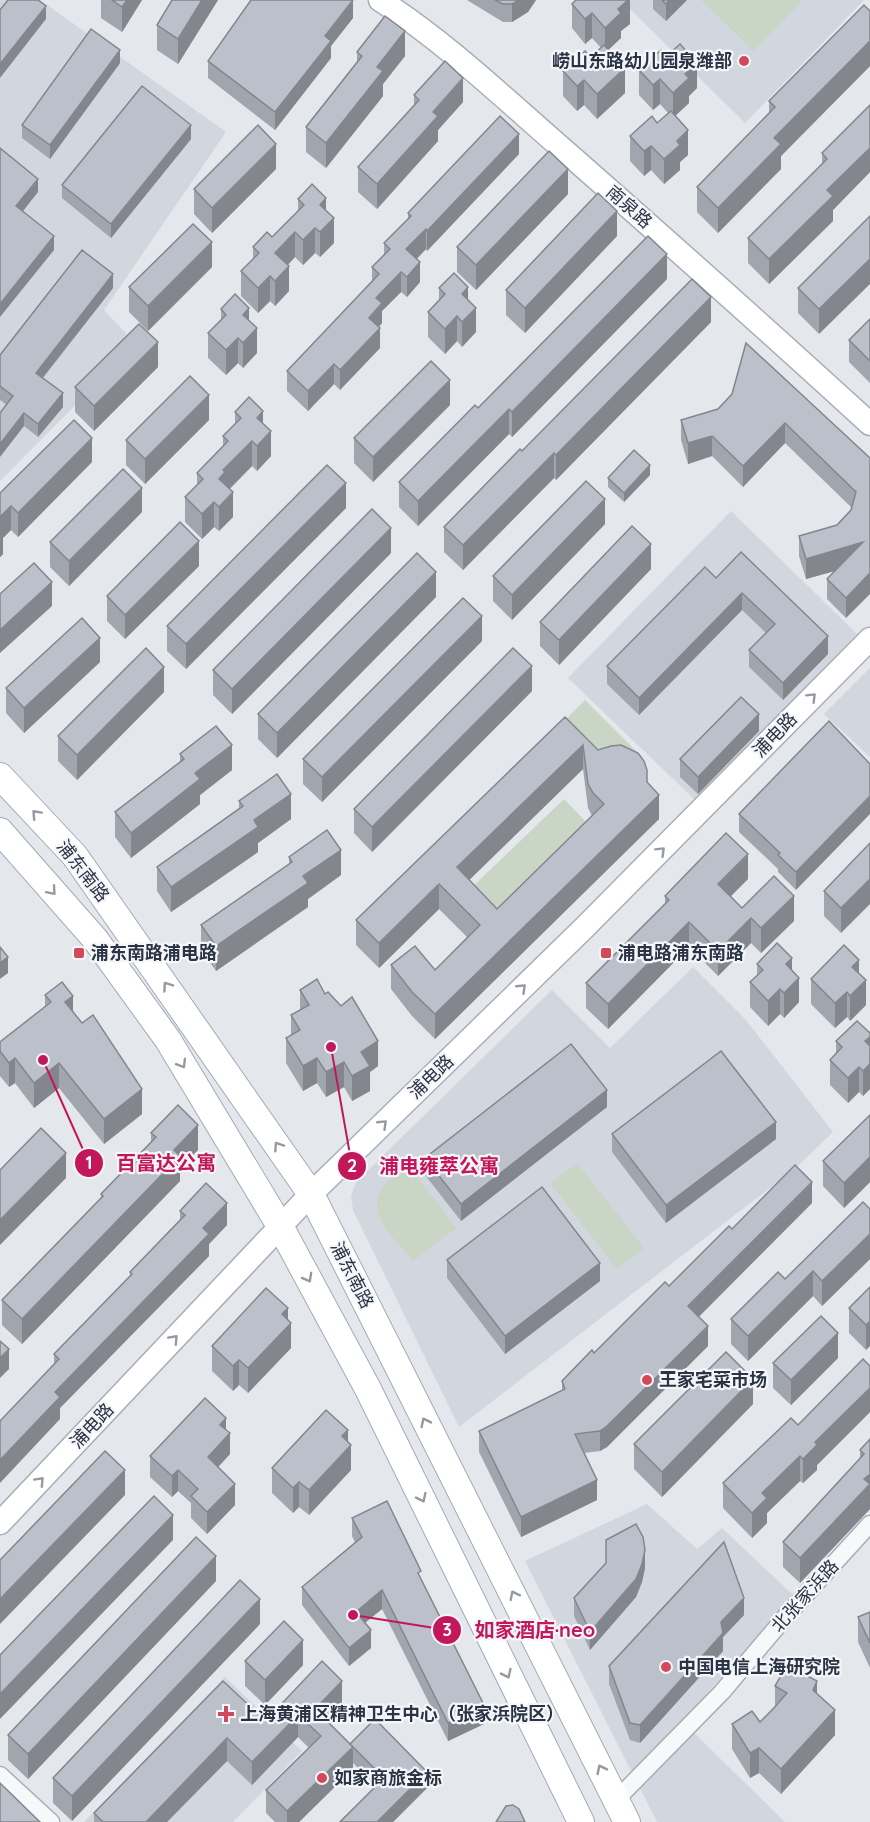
<svg xmlns="http://www.w3.org/2000/svg" width="870" height="1822" viewBox="0 0 870 1822" font-family="Quicksand,'Noto Sans SC',sans-serif">
<rect width="100%" height="100%" fill="#e4e7ec"/>
<g fill="#d2d6de">
<path d="M0 0H40L226 132 104 310 136 344 0 481Z"/>
<path d="M621 0H864L745 123Z"/>
<path d="M731 511 857 634 695 800 568 678Z"/>
<path d="M870 668V757L824 714Z"/>
<path d="M693 967 746 1020 833 1132 796 1168 459 1427 353 1210 351 1196 356 1182 552 990 610 1048Z"/>
<path d="M647 1504 697 1549 722 1528 794 1596 682 1721 785 1822H657L525 1561Z"/>
<path d="M225 1677 302 1751 233 1822H84Z"/>
</g>
<g fill="#c9d6c5">
<path d="M701 0H800L802 1 754 51Z"/>
<path d="M585 700 639 754 626 766H607L563 722Z"/>
<path d="M564 799 593 829 494 924 465 894Z"/>
<path d="M577 1163 644 1248 617 1269 550 1183Z"/>
<path d="M407 1164 456 1228 413 1261C398 1242 363 1213 383 1187 389 1179 399 1172 407 1164Z"/>
</g>
<g fill="none" stroke-linecap="round" stroke-linejoin="round">
<defs>
<g id="street">
<path d="M0 1775 51 1822"/>
<path d="M616 1800 722 1692 787 1615 870 1524"/>
</g>
<g id="secondary">
<path d="M380 0C450 45 510 104 573 158 673 246 772 334 870 424"/>
<path d="M0 1523 311 1194 585 927 870 639"/>
</g>
<g id="primary">
<path d="M0 776 75 856 311 1194 627 1822"/>
<path d="M0 831 95 939 168 1040 280 1226 368 1389 581 1822"/>
</g>
</defs>
<use href="#street" stroke="#a9aeb7" stroke-width="19"/>
<use href="#secondary" stroke="#a9aeb7" stroke-width="25"/>
<use href="#primary" stroke="#a3abb8" stroke-width="28"/>
<use href="#street" stroke="#f7f8fa" stroke-width="16"/>
<use href="#secondary" stroke="#fff" stroke-width="22"/>
<use href="#primary" stroke="#fff" stroke-width="26"/>
</g>
<g fill="#a1a5ae" fill-rule="evenodd">
<path d="M101 0H142L122 32 101 18Z"/>
<path d="M218 0 178 64 157 50V25Z"/>
<path d="M467 0H536L528 12 512 22H503Z"/>
<path d="M630 0V24L621 31V38L608 50 625 93 597 119 584 105 577 111 563 96V71L591 57 601 48 592 38 585 44 572 28V4Z"/>
<path d="M653 0H687L666 21 653 9Z"/>
<path d="M870 11V66L781 156V169L718 233 697 212V187L769 114V101Z"/>
<path d="M353 18 331 46V58L275 130 208 78V61Z"/>
<path d="M357 52 405 56 383 84V96L326 168 306 152V127L357 63Z"/>
<path d="M120 63 50 159 22 138V125Z"/>
<path d="M639 70 697 88 689 96V103L675 116 688 155 680 162V170L664 184 651 170 644 176 630 161V136L657 123 668 113 660 104 653 110 639 95Z"/>
<path d="M414 95 463 102 438 130V141L377 209 358 192V167L414 105Z"/>
<path d="M870 105V172L833 210V221L769 284 748 263V238L822 164V153Z"/>
<path d="M191 139 111 238 62 198V185Z"/>
<path d="M519 154 427 251 426 249 417 259 420 282 407 297 401 292 382 311V323L379 327 380 348 340 390 334 384 308 411 287 391V371L372 282V267L384 255V243L408 219V213Z"/>
<path d="M276 169 212 233 194 214V189Z"/>
<path d="M568 194 476 290 457 272V247Z"/>
<path d="M298 199 326 211 334 243 320 257 315 253 303 265 295 257 288 265 289 291 275 306 270 301 258 313 241 296V271L253 259V247L272 237 298 211Z"/>
<path d="M870 216 819 334 798 313V288Z"/>
<path d="M617 236 525 333 506 315V290Z"/>
<path d="M212 267 148 331 129 312V287Z"/>
<path d="M667 279 512 437 509 434 418 526 399 507V482L478 408Z"/>
<path d="M113 288 43 378 63 407 38 437 24 426 7 405 0 400V355Z"/>
<path d="M439 288 468 300 476 332 462 347 457 341 445 354 428 337V312L439 300Z"/>
<path d="M221 309 249 321 257 353 243 368 238 363 226 375 208 358V333L221 321Z"/>
<path d="M870 319V383L849 362V340Z"/>
<path d="M711 322 556 480 554 478 463 570 444 552V527L522 451Z"/>
<path d="M158 367 94 431 75 412V387Z"/>
<path d="M732 394 870 458 846 618 827 599V579L835 571 806 579 799 556V536L837 525 851 510 852 508 785 443 743 487 712 456 688 464 681 440V420L718 409Z"/>
<path d="M450 405 373 482 354 463V438Z"/>
<path d="M235 412 263 424 271 456 257 471 252 466 230 489 233 517 219 531 214 527 202 539 185 522V497L197 485V473L223 446V436L235 424Z"/>
<path d="M209 420 145 484 126 465V440Z"/>
<path d="M92 462 18 537 11 530 3 538V554L0 557V493Z"/>
<path d="M650 475 624 502 608 487V478Z"/>
<path d="M346 508 186 669 167 651V626Z"/>
<path d="M142 512 69 586 50 567V542Z"/>
<path d="M605 524 512 620 493 601V576Z"/>
<path d="M741 552 828 654 783 700 749 667V650L766 633 742 610 639 715 607 684V666L716 578Z"/>
<path d="M391 553 232 714 213 695V670Z"/>
<path d="M199 566 125 639 107 621V596Z"/>
<path d="M651 569 559 665 540 646V622Z"/>
<path d="M436 597 277 758 258 739V714Z"/>
<path d="M482 641 322 802 303 784V759Z"/>
<path d="M100 662 24 733 6 713V688Z"/>
<path d="M532 691 372 852 354 833V809Z"/>
<path d="M164 692 77 780 58 761V736Z"/>
<path d="M565 717 598 750 647 782 659 819 435 1039 412 1016 391 989V965L435 970 467 937 439 909 379 968 356 945V920ZM583 769 588 808 592 816 497 909 469 880Z"/>
<path d="M829 721 796 890 778 872V869L739 832V814Z"/>
<path d="M759 731 698 794 680 777V759Z"/>
<path d="M180 754 232 770 200 795V804L131 858 115 837V812L180 762Z"/>
<path d="M239 801 291 819 258 843V852L171 912 157 891V867L239 808Z"/>
<path d="M870 843 841 933 824 916V891Z"/>
<path d="M289 857 341 875 308 899V907L216 971 201 950V925L289 865Z"/>
<path d="M748 879 731 896 742 908 794 921 761 953 751 943 718 976 689 947 608 1029 586 1008V983L665 904V896Z"/>
<path d="M757 964 792 970 799 1002 784 1018 780 1014 768 1026 750 1007V982L757 976Z"/>
<path d="M859 973 866 1005 850 1021 847 1017 835 1028 811 1004V979Z"/>
<path d="M300 990 325 994 378 1066 370 1072V1091L352 1101 344 1087 326 1097 317 1083 303 1091 286 1063V1038L291 1035V1015L300 1010Z"/>
<path d="M45 995 73 1011 142 1114 104 1144 59 1088 34 1108 15 1083 9 1087 0 1076V1042L45 1007Z"/>
<path d="M870 1033V1089L863 1096 859 1092 848 1103 830 1085V1060L836 1054V1041Z"/>
<path d="M607 1107 461 1221 425 1175V1158Z"/>
<path d="M870 1115V1182L844 1208 823 1186V1161Z"/>
<path d="M151 1133 198 1150 180 1168V1181L22 1344 2 1325V1300L101 1199V1194L151 1143Z"/>
<path d="M612 1134 776 1139 666 1223 612 1152Z"/>
<path d="M812 1203 699 1317 708 1346 607 1447 600 1451 584 1453 597 1500 521 1537 479 1452V1431L562 1390V1381L669 1286 732 1229Z"/>
<path d="M870 1209V1259L822 1306 813 1296 748 1361 731 1344V1319L785 1279Z"/>
<path d="M180 1211 227 1225 209 1244V1256L60 1408V1419L54 1364V1354L130 1276V1272L180 1220Z"/>
<path d="M447 1260 600 1281 505 1354 447 1278Z"/>
<path d="M870 1287 866 1350 849 1333V1308Z"/>
<path d="M288 1320 291 1348 248 1393 239 1385 233 1391 212 1371V1346Z"/>
<path d="M838 1358 791 1405 773 1388V1363Z"/>
<path d="M870 1366V1412L817 1465V1470L803 1483 800 1481 767 1513V1523L752 1538 723 1508V1483L798 1425Z"/>
<path d="M753 1404 662 1497 634 1469V1444Z"/>
<path d="M226 1430 230 1454 218 1467 235 1505 207 1534 191 1518V1503L178 1491 172 1497 150 1477V1456Z"/>
<path d="M870 1439V1509L800 1583 783 1567V1542L860 1459V1450Z"/>
<path d="M348 1442 351 1470 309 1515 299 1507 293 1513 272 1493V1468Z"/>
<path d="M352 1518 421 1579 484 1724 448 1741 382 1609 365 1623 371 1648 349 1666 302 1605V1587L355 1542 352 1536Z"/>
<path d="M606 1540 645 1568 642 1582 636 1597 590 1650 574 1616V1598L606 1563Z"/>
<path d="M216 1581 28 1779 8 1760V1735Z"/>
<path d="M870 1612V1668L858 1642V1617Z"/>
<path d="M744 1615 723 1637V1651L640 1743 630 1740 609 1684V1666Z"/>
<path d="M260 1624 72 1821 53 1803V1778Z"/>
<path d="M245 1661 303 1665 265 1705 245 1686Z"/>
<path d="M775 1686 817 1694 835 1735 781 1794 759 1773 750 1778 732 1749V1724L760 1722 775 1706Z"/>
<path d="M342 1703 326 1720 350 1744 427 1788 393 1822H339L376 1786 353 1763V1769L299 1822H275L266 1813V1790L309 1748 298 1737 252 1785 227 1761 167 1822H94V1813L257 1713 271 1715Z"/>
</g>
<g fill="#83868d">
<path d="M127 0H142L122 32V7Z"/>
<path d="M202 0H218L178 64V39Z"/>
<path d="M353 0V18L331 46V58L275 130V112L325 36Z"/>
<path d="M519 0H536L528 12 512 22V4Z"/>
<path d="M628 0H630V24L621 31V38L605 53V28L618 9Z"/>
<path d="M669 0H687L666 21V4Z"/>
<path d="M46 6V19L0 78V64Z"/>
<path d="M592 13V38L585 44V19Z"/>
<path d="M405 31V56L383 84V96L326 168V143L377 67Z"/>
<path d="M870 41V66L781 156V169L718 233V208L774 138Z"/>
<path d="M120 50V63L50 159V145Z"/>
<path d="M697 63V88L689 96V103L673 118V93L685 74Z"/>
<path d="M625 68V93L597 119V94Z"/>
<path d="M463 78V102L438 130V141L377 209V184L433 112Z"/>
<path d="M660 79V104L653 110V85Z"/>
<path d="M584 80V105L577 111V86Z"/>
<path d="M191 125V139L111 238V224Z"/>
<path d="M688 130V155L680 162V170L664 184V159L677 141Z"/>
<path d="M519 134V154L427 251V231Z"/>
<path d="M276 144V169L212 233V208Z"/>
<path d="M651 146V170L644 176V151Z"/>
<path d="M870 148V172L833 210V221L769 284V259L827 190Z"/>
<path d="M568 169V194L476 290V265Z"/>
<path d="M38 179V192L16 220V206Z"/>
<path d="M326 198V223L320 205Z"/>
<path d="M617 211V236L525 333V308Z"/>
<path d="M334 218V243L320 257V232Z"/>
<path d="M315 228V253L303 265V240Z"/>
<path d="M426 229V249L406 269V249Z"/>
<path d="M295 232V257L275 278V253Z"/>
<path d="M54 236V250L0 317V304Z"/>
<path d="M212 242V267L148 331V306Z"/>
<path d="M667 254V279L512 437V412Z"/>
<path d="M870 259V284L819 334V309Z"/>
<path d="M420 262V282L407 297V277Z"/>
<path d="M289 266V291L275 306V281Z"/>
<path d="M401 272V292L382 311V323L369 338V318L376 298Z"/>
<path d="M113 274V288L36 386V373Z"/>
<path d="M270 276V301L258 313V288Z"/>
<path d="M468 287V312L462 294Z"/>
<path d="M711 297V322L556 480V455Z"/>
<path d="M249 308V333L243 315Z"/>
<path d="M476 308V332L462 347V322Z"/>
<path d="M457 316V341L445 354V329Z"/>
<path d="M257 328V353L243 368V343Z"/>
<path d="M380 328V348L340 390V370Z"/>
<path d="M238 338V363L226 375V350Z"/>
<path d="M158 342V367L94 431V406Z"/>
<path d="M334 364V384L308 411V391Z"/>
<path d="M450 380V405L373 482V457Z"/>
<path d="M63 393V407L38 437V424Z"/>
<path d="M209 395V420L145 484V459Z"/>
<path d="M509 409V434L418 526V501Z"/>
<path d="M263 411V436L257 418Z"/>
<path d="M24 413V426L0 457V444Z"/>
<path d="M785 423V443L743 487V466Z"/>
<path d="M271 431V456L257 471V446Z"/>
<path d="M712 436V456L688 464V443Z"/>
<path d="M92 438V462L18 537V513Z"/>
<path d="M252 441V466L225 493 219 479 223 470Z"/>
<path d="M554 453V478L463 570V545Z"/>
<path d="M650 465V475L624 502V493Z"/>
<path d="M346 483V508L186 669V644Z"/>
<path d="M142 488V512L69 586V561Z"/>
<path d="M233 492V517L219 531V507Z"/>
<path d="M605 499V524L512 620V595Z"/>
<path d="M214 502V527L202 539V514Z"/>
<path d="M11 506V530L3 538V554L0 557V517Z"/>
<path d="M391 528V553L232 714V689Z"/>
<path d="M199 541V566L125 639V615Z"/>
<path d="M863 542V563L806 579V559Z"/>
<path d="M651 544V569L559 665V640Z"/>
<path d="M436 572V597L277 758V733Z"/>
<path d="M870 573V594L846 618V598Z"/>
<path d="M52 582V606L0 653V630Z"/>
<path d="M742 593V610L639 715V698Z"/>
<path d="M482 616V641L322 802V777Z"/>
<path d="M828 636V654L783 700V683Z"/>
<path d="M100 638V662L24 733V708Z"/>
<path d="M532 666V691L372 852V827Z"/>
<path d="M164 667V692L77 780V755Z"/>
<path d="M759 714V731L698 794V777Z"/>
<path d="M232 745V770L200 795V804L131 858V833L195 773Z"/>
<path d="M583 745V769L457 892V867Z"/>
<path d="M291 794V819L258 843V852L171 912V887L254 820Z"/>
<path d="M659 795V819L435 1039V1014Z"/>
<path d="M870 796V814L796 890V872Z"/>
<path d="M341 850V875L308 899V907L216 971V946L303 876Z"/>
<path d="M748 854V879L718 909V884Z"/>
<path d="M870 879V904L841 933V908Z"/>
<path d="M439 884V909L379 968V943Z"/>
<path d="M794 896V921L761 953V928Z"/>
<path d="M751 918V943L718 976V951Z"/>
<path d="M689 922V947L608 1029V1004Z"/>
<path d="M8 957V973L0 979V963Z"/>
<path d="M792 958V983L786 964Z"/>
<path d="M859 960V985L852 967Z"/>
<path d="M799 978V1002L784 1018V993Z"/>
<path d="M866 980V1005L850 1021V996Z"/>
<path d="M780 989V1014L768 1026V1001Z"/>
<path d="M847 992V1017L835 1028V1003Z"/>
<path d="M73 996V1021L65 1002Z"/>
<path d="M870 1037V1062L865 1041Z"/>
<path d="M378 1041V1066L370 1072V1091L352 1101V1076L361 1052Z"/>
<path d="M15 1058V1083L9 1087V1063Z"/>
<path d="M317 1058V1083L303 1091V1066Z"/>
<path d="M344 1062V1087L326 1097V1072Z"/>
<path d="M59 1063V1088L34 1108V1083Z"/>
<path d="M870 1064V1089L863 1096V1071Z"/>
<path d="M859 1067V1092L848 1103V1078Z"/>
<path d="M142 1089V1114L104 1144V1119Z"/>
<path d="M607 1090V1107L461 1221V1204Z"/>
<path d="M776 1122V1139L666 1223V1205Z"/>
<path d="M198 1125V1150L180 1168V1181L22 1344V1319L174 1150Z"/>
<path d="M66 1153V1178L0 1245V1220Z"/>
<path d="M870 1157V1182L844 1208V1183Z"/>
<path d="M812 1182V1203L688 1327V1306Z"/>
<path d="M227 1203V1225L209 1244V1256L60 1408V1419L0 1483V1460L55 1392 203 1228Z"/>
<path d="M870 1234V1259L822 1306V1281Z"/>
<path d="M600 1263V1281L505 1354V1336Z"/>
<path d="M813 1271V1296L748 1361V1336Z"/>
<path d="M288 1308V1327L291 1323V1348L248 1393V1368L282 1314Z"/>
<path d="M870 1321V1346L866 1350V1325Z"/>
<path d="M708 1326V1346L607 1447 600 1451V1431Z"/>
<path d="M838 1333V1358L791 1405V1380Z"/>
<path d="M9 1349V1369L0 1378V1358Z"/>
<path d="M239 1360V1385L233 1391V1366Z"/>
<path d="M753 1379V1404L662 1497V1472Z"/>
<path d="M870 1388V1412L817 1465V1470L803 1483V1459L815 1442Z"/>
<path d="M226 1418V1437L230 1433V1454L208 1478V1457L220 1425Z"/>
<path d="M348 1430V1449L351 1445V1470L309 1515V1490L342 1436Z"/>
<path d="M800 1456V1481L767 1513V1523L752 1538V1513L762 1493Z"/>
<path d="M125 1470V1495L0 1624V1599Z"/>
<path d="M178 1470V1491L172 1497V1476Z"/>
<path d="M870 1474V1509L800 1583V1558L864 1479Z"/>
<path d="M597 1480V1500L521 1537V1517Z"/>
<path d="M299 1482V1507L293 1513V1488Z"/>
<path d="M235 1484V1505L207 1534V1512Z"/>
<path d="M173 1515V1540L0 1719V1694Z"/>
<path d="M645 1550V1568L642 1582 636 1597 590 1650V1632Z"/>
<path d="M216 1556V1581L28 1779V1754Z"/>
<path d="M382 1590V1609L356 1630V1612Z"/>
<path d="M744 1598V1615L723 1637V1651L640 1743V1725L721 1622Z"/>
<path d="M260 1599V1624L72 1821V1796Z"/>
<path d="M371 1630V1648L349 1666V1648Z"/>
<path d="M303 1640V1665L265 1705V1680Z"/>
<path d="M342 1681V1703L315 1731V1709Z"/>
<path d="M817 1681V1706L813 1690Z"/>
<path d="M484 1705V1724L448 1741V1723Z"/>
<path d="M835 1710V1735L781 1794V1769Z"/>
<path d="M298 1715V1737L252 1785V1762Z"/>
<path d="M227 1738V1761L167 1822H146Z"/>
<path d="M353 1747V1769L299 1822H287V1811Z"/>
<path d="M759 1748V1773L750 1778V1753Z"/>
<path d="M427 1772V1788L393 1822H377Z"/>
</g>
<g fill="#bbc0ca" stroke="#83868d" stroke-width="1.5" fill-rule="evenodd">
<path d="M8 0H38L46 6 0 64V10Z"/>
<path d="M112 0H127L122 7Z"/>
<path d="M172 0H202L178 39 157 25Z"/>
<path d="M251 0H353L325 36 331 41 275 112 208 61Z"/>
<path d="M495 0H519L512 4H503Z"/>
<path d="M576 0H628L618 9 621 13 605 28 592 13 585 19 572 4Z"/>
<path d="M662 0H669L666 4Z"/>
<path d="M864 5 870 11V41L774 138 781 144 718 208 697 187 775 107 769 101Z"/>
<path d="M385 16 405 31 377 67 383 71 326 143 306 127 362 56 357 52Z"/>
<path d="M91 29 120 50 50 145 22 125Z"/>
<path d="M680 44 697 63 685 74 689 78 673 93 660 79 653 85 639 70 661 50 667 56Z"/>
<path d="M604 45 625 68 597 94 584 80 577 86 563 71 585 51 591 57Z"/>
<path d="M445 61 463 78 433 112 438 116 377 184 358 167 419 100 414 95Z"/>
<path d="M142 86 191 125 111 224 62 185Z"/>
<path d="M870 105V148L827 190 833 196 769 259 748 238 827 159 822 153Z"/>
<path d="M671 111 688 130 677 141 680 145 664 159 651 146 644 151 630 136 652 116 657 123Z"/>
<path d="M500 116 519 134 427 231 426 229 406 249 420 262 407 277 401 272 376 298 382 303 369 318 380 328 340 370 334 364 308 391 287 371 379 274 372 267 390 249 384 243 411 216 408 213Z"/>
<path d="M258 125 276 144 212 208 194 189Z"/>
<path d="M0 148 38 179 16 206 54 236 0 304Z"/>
<path d="M549 151 568 169 476 265 457 247Z"/>
<path d="M312 184 326 198 320 205 334 218 320 232 315 228 303 240 295 232 275 253 289 266 275 281 270 276 258 288 241 271 259 253 253 247 267 232 272 237 304 205 298 199Z"/>
<path d="M598 193 617 211 525 308 506 290Z"/>
<path d="M870 216V259L819 309 798 288Z"/>
<path d="M193 224 212 242 148 306 129 287Z"/>
<path d="M648 236 667 254 512 412 509 409 418 501 399 482 475 405 478 408Z"/>
<path d="M82 250 113 274 36 373 63 393 38 424 24 413 0 444V413L13 396 0 386V355Z"/>
<path d="M454 273 468 287 462 294 476 308 462 322 457 316 445 329 428 312 445 294 439 288Z"/>
<path d="M692 279 711 297 556 455 554 453 463 545 444 527 520 449 522 451Z"/>
<path d="M235 294 249 308 243 315 257 328 243 343 238 338 226 350 208 333 226 315 221 309Z"/>
<path d="M870 319V361L849 340Z"/>
<path d="M139 324 158 342 94 406 75 387Z"/>
<path d="M746 343 870 458V573L846 598 827 579 863 542 806 559 799 536 837 525 851 510 856 492 785 423 743 466 712 436 688 443 681 420 718 409 732 394Z"/>
<path d="M431 361 450 380 373 457 354 438Z"/>
<path d="M190 376 209 395 145 459 126 440Z"/>
<path d="M249 397 263 411 257 418 271 431 257 446 252 441 223 470 225 472 219 479 233 492 219 507 214 502 202 514 185 497 203 479 197 473 228 441 223 436 241 418 235 412Z"/>
<path d="M74 420 92 438 18 513 11 506 0 517V493Z"/>
<path d="M634 450 650 465 624 493 608 478Z"/>
<path d="M327 465 346 483 186 644 167 626Z"/>
<path d="M123 469 142 488 69 561 50 542Z"/>
<path d="M586 481 605 499 512 595 493 576Z"/>
<path d="M372 509 391 528 232 689 213 670Z"/>
<path d="M180 522 199 541 125 615 107 596Z"/>
<path d="M632 526 651 544 559 640 540 622Z"/>
<path d="M741 552 828 636 783 683 749 650 775 624 742 593 639 698 607 666 705 567 716 578Z"/>
<path d="M417 553 436 572 277 733 258 714Z"/>
<path d="M34 563 52 582 0 630V594Z"/>
<path d="M463 598 482 616 322 777 303 759Z"/>
<path d="M82 618 100 638 24 708 6 688Z"/>
<path d="M146 648 164 667 77 755 58 736Z"/>
<path d="M513 648 532 666 372 827 354 809Z"/>
<path d="M741 697 759 714 698 777 680 759Z"/>
<path d="M565 717 598 750 611 746 621 745 638 753 644 761 647 770V782L659 795 435 1014 412 992 391 965 415 946 435 970 480 925 439 884 379 943 356 920ZM583 745 588 784 593 793 604 804 497 909 457 867Z"/>
<path d="M829 721 870 764V796L796 872 778 855 780 853 739 814Z"/>
<path d="M216 726 232 745 195 773 200 779 131 833 115 812 184 759 180 754Z"/>
<path d="M277 774 291 794 254 820 258 827 171 887 157 867 243 806 239 801Z"/>
<path d="M327 830 341 850 303 876 308 883 216 946 201 925 292 862 289 857Z"/>
<path d="M726 833 748 854 718 884 742 908 774 876 794 896 761 928 751 918 718 951 689 922 608 1004 586 983 669 900 665 896Z"/>
<path d="M870 843V879L841 908 824 891Z"/>
<path d="M777 943 792 958 786 964 799 978 784 993 780 989 768 1001 750 982 763 970 757 964Z"/>
<path d="M844 945 859 960 852 967 866 980 850 996 847 992 835 1003 811 979Z"/>
<path d="M0 947 8 957 0 963Z"/>
<path d="M317 979 325 994 328 992 341 1006 352 997 378 1041 361 1052 370 1066 352 1076 344 1062 326 1072 317 1058 303 1066 286 1038 300 1030 291 1015 309 1005 300 990Z"/>
<path d="M62 982 73 996 65 1002 82 1023 93 1015 142 1089 104 1119 59 1063 34 1083 15 1058 9 1063 0 1051V1042L51 1002 45 995Z"/>
<path d="M857 1021 870 1033V1037L865 1041 870 1046V1064L863 1071 859 1067 848 1078 830 1060 842 1047 836 1041Z"/>
<path d="M571 1044 607 1090 461 1204 425 1158Z"/>
<path d="M721 1051 776 1122 666 1205 612 1134Z"/>
<path d="M178 1105 198 1125 174 1150 180 1156 22 1319 2 1300 103 1196 101 1194 156 1137 151 1133Z"/>
<path d="M870 1115V1157L844 1183 823 1161Z"/>
<path d="M41 1128 66 1153 0 1220V1170Z"/>
<path d="M795 1165 812 1182 688 1306 708 1326 607 1426 600 1431 575 1434 597 1480 521 1517 479 1431 565 1389 562 1381 592 1350 594 1353 665 1282 669 1286 729 1226 732 1229Z"/>
<path d="M206 1183 227 1203 203 1228 209 1234 55 1392 60 1397 0 1460V1421L59 1359 54 1354 132 1274 130 1272 185 1215 180 1211Z"/>
<path d="M542 1187 600 1263 505 1336 447 1260Z"/>
<path d="M863 1202 870 1209V1234L822 1281 813 1271 748 1336 731 1319 778 1272 785 1279Z"/>
<path d="M870 1287V1321L866 1325 849 1308Z"/>
<path d="M266 1288 288 1308 282 1314 291 1323 248 1368 239 1360 233 1366 212 1346Z"/>
<path d="M821 1316 838 1333 791 1380 773 1363Z"/>
<path d="M0 1341 9 1349 0 1358Z"/>
<path d="M726 1352 753 1379 662 1472 634 1444Z"/>
<path d="M863 1359 870 1366V1388L815 1442 817 1445 803 1459 800 1456 762 1493 767 1498 752 1513 723 1483 791 1418 798 1425Z"/>
<path d="M205 1398 226 1418 220 1425 230 1433 208 1457 235 1484 207 1512 191 1496 198 1489 178 1470 172 1476 150 1456Z"/>
<path d="M326 1410 348 1430 342 1436 351 1445 309 1490 299 1482 293 1488 272 1468Z"/>
<path d="M870 1439V1474L864 1479 870 1484 800 1558 783 1542 864 1454 860 1450Z"/>
<path d="M105 1451 125 1470 0 1599V1560Z"/>
<path d="M154 1496 173 1515 0 1694V1655Z"/>
<path d="M387 1501 421 1571 418 1573 484 1705 448 1723 382 1590 356 1612 371 1630 349 1648 302 1587 362 1537 352 1518Z"/>
<path d="M636 1524 643 1537 645 1550 642 1564 636 1579 590 1632 574 1598 606 1563V1540Z"/>
<path d="M196 1537 216 1556 28 1754 8 1735Z"/>
<path d="M724 1542 744 1598 721 1622 723 1633 640 1725 630 1723 609 1666Z"/>
<path d="M240 1580 260 1599 72 1796 53 1778Z"/>
<path d="M870 1612V1643L858 1617Z"/>
<path d="M284 1621 303 1640 265 1680 245 1661Z"/>
<path d="M322 1661 342 1681 315 1709 353 1747 287 1811 266 1790 321 1736 298 1715 252 1762 227 1738 146 1822H103L94 1813 223 1681 257 1713 263 1707 271 1715Z"/>
<path d="M787 1665 817 1681 813 1690 835 1710 781 1769 759 1748 750 1753 732 1724 752 1711 760 1722 774 1708 787 1693 775 1686Z"/>
<path d="M375 1719 427 1772 377 1822H340L384 1778 350 1744Z"/>
<path d="M0 1783 40 1822H0Z"/>
<path d="M513 1805 519 1809 525 1822H496L506 1806Z"/>
</g>
<defs><path id="oneway-chevron" d="M-2-3.5L2.5 0L-2 3.5" fill="none" stroke-width="1.6" stroke-linecap="round" stroke-linejoin="round" transform="scale(1.5)"/></defs>
<g stroke="#959aa2">
<use href="#oneway-chevron" transform="translate(812 697) rotate(-45)"/>
<use href="#oneway-chevron" transform="translate(36 814) rotate(-133)"/>
<use href="#oneway-chevron" transform="translate(661 851) rotate(-45)"/>
<use href="#oneway-chevron" transform="translate(52 891) rotate(49)"/>
<use href="#oneway-chevron" transform="translate(167 986) rotate(-125)"/>
<use href="#oneway-chevron" transform="translate(522 988) rotate(-44)"/>
<use href="#oneway-chevron" transform="translate(182 1064) rotate(59)"/>
<use href="#oneway-chevron" transform="translate(383 1124) rotate(-44)"/>
<use href="#oneway-chevron" transform="translate(278 1146) rotate(-124)"/>
<use href="#oneway-chevron" transform="translate(308 1278) rotate(61)"/>
<use href="#oneway-chevron" transform="translate(174 1339) rotate(-47)"/>
<use href="#oneway-chevron" transform="translate(425 1422) rotate(-116)"/>
<use href="#oneway-chevron" transform="translate(40 1481) rotate(-47)"/>
<use href="#oneway-chevron" transform="translate(422 1498) rotate(64)"/>
<use href="#oneway-chevron" transform="translate(514 1595) rotate(-117)"/>
<use href="#oneway-chevron" transform="translate(507 1674) rotate(64)"/>
<use href="#oneway-chevron" transform="translate(601 1769) rotate(-116)"/>
</g>
<g fill="#d1495b" stroke="#f4f6f9" stroke-width="2">
<circle cx="744" cy="61" r="6"/>
<rect x="73" y="947" width="12" height="12" rx="3"/>
<rect x="600" y="947" width="12" height="12" rx="3"/>
<circle cx="647" cy="1380" r="6"/>
<circle cx="666" cy="1667" r="6"/>
<path d="M223 1705h6v6h6v6h-6v6h-6v-6h-6v-6h6z"/>
<circle cx="322" cy="1778" r="6"/>
</g>
<g text-anchor="middle" stroke-width="4.5" stroke-linejoin="round" paint-order="stroke">
<g font-size="18" font-weight="bold" fill="#2b3445" stroke="#f4f6f9" text-anchor="start">
<text x="732" y="67" text-anchor="end">崂山东路幼儿园泉潍部</text>
<text x="91" y="959">浦东南路浦电路</text>
<text x="618" y="959">浦电路浦东南路</text>
<text x="659" y="1386">王家宅菜市场</text>
<text x="678" y="1673">中国电信上海研究院</text>
<text x="240" y="1720">上海黄浦区精神卫生中心（张家浜院区）</text>
<text x="334" y="1784">如家商旅金标</text>
</g>
<g font-size="18" fill="#2b3445" stroke="#f4f6f9">
<text transform="translate(629 207) rotate(41)" y="6">南泉路</text>
<text transform="translate(775 735) rotate(-46)" y="6">浦电路</text>
<text transform="translate(83 871) rotate(52)" y="6">浦东南路</text>
<text transform="translate(431 1077) rotate(-44)" y="6">浦电路</text>
<text transform="translate(352 1275) rotate(63)" y="6">浦东南路</text>
<text transform="translate(92 1426) rotate(-47)" y="6">浦电路</text>
<text transform="translate(805 1596) rotate(-48)" y="6">北张家浜路</text>
</g>
</g>
<path fill="none" stroke="#c2185b" stroke-width="2" d="M43 1060L89 1163M331 1047L352 1166M353 1615L447 1630"/>
<g fill="#c2185b" stroke="#f4f6f9" stroke-width="2">
<circle cx="43" cy="1060" r="6"/>
<circle cx="331" cy="1047" r="6"/>
<circle cx="353" cy="1615" r="6"/>
<circle cx="89" cy="1163" r="15"/>
<circle cx="352" cy="1166" r="15"/>
<circle cx="447" cy="1630" r="15"/>
</g>
<g font-size="18" text-anchor="middle" font-weight="bold" fill="#fff">
<text x="89" y="1169">1</text>
<text x="352" y="1172">2</text>
<text x="447" y="1636">3</text>
</g>
<g font-size="20" text-anchor="middle" font-weight="bold" fill="#c2185b" stroke="#f4f6f9" stroke-width="4.5" stroke-linejoin="round" paint-order="stroke">
<text x="166" y="1170">百富达公寓</text>
<text x="439" y="1173">浦电雍萃公寓</text>
<text x="535" y="1637">如家酒店·neo</text>
</g>
</svg>
